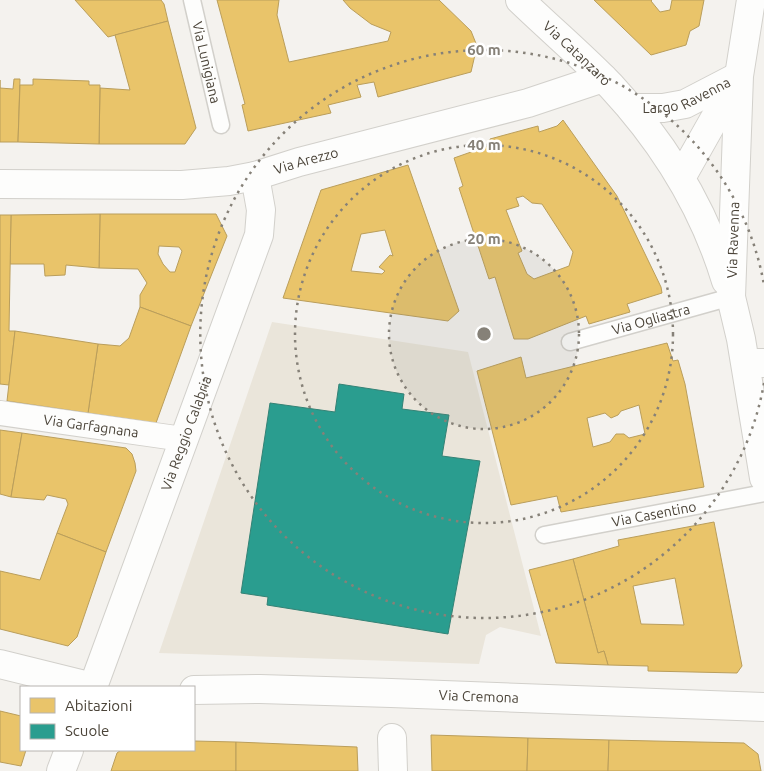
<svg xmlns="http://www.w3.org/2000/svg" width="764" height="771" viewBox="0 0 764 771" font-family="Ubuntu,sans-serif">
<rect width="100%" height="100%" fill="#f4f2ee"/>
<path fill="#eae5da" d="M272 322 468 352 541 636 500 627 486 635 479 664 159 653Z"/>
<g fill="#e9c46a" stroke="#ba9e5b" fill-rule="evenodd">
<path d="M75 0H161L164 4 168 21 108 37Z"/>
<path d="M217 0H279L277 15 289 62 388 41 391 32 371 24 350 8 343 0H439L471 31 477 46 471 72 378 97 374 82 357 85 361 97 328 105 331 113 248 131 242 105 245 104Z"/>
<path d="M594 0H652L651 1 660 12 670 10 672 0H704L699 26 690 31 686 45 651 55Z"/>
<path d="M168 21 196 128 185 144H99L100 88 130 90 115 35Z"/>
<path d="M14 79H20L18 142H0V80V88L13 89Z"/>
<path d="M33 79 89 81V85H100L99 144 18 142 20 85H33Z"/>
<path d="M563 120 617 196 661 287 662 293 627 304 630 312 589 324 586 316 528 339H514L495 277 489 279 459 188 463 186 454 158 491 145 490 139 538 126 539 132 557 126ZM523 196 532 203 542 204 573 252 569 266 534 279 527 274 518 253 522 251 506 210 519 206 516 198Z"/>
<path d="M408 165 459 311 448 321 283 298 321 190ZM385 230 393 256 390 255 379 267 385 271 382 274 351 271 361 234Z"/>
<path d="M100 214H216L227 236 191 326 140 307V295L147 283 138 269 99 268ZM159 246 179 247 182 251 175 272H170L163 264 158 254Z"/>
<path d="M100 214 99 268 66 265 65 275 45 276 44 264H10L11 215Z"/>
<path d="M0 215H11L9 331H15L9 385 0 384Z"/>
<path d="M140 307 191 326 156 423 88 413 98 344 120 346 129 338Z"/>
<path d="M15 331 98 344 88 413 7 401Z"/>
<path d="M667 343 673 361 678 360 685 384 704 487 561 512 557 496 511 505 477 371 521 357 526 378ZM639 405 645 434 629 438 624 434H616L610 442 593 447 587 418 605 413 611 418 618 415 621 411Z"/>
<path d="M0 430 22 433 11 497 0 494Z"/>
<path d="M22 433 126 448 132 454 135 463 136 471 106 552 57 533 68 504 66 499 47 495 44 500 11 497Z"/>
<path d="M714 522 742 666 737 673 648 671V666L608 665 604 651 598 653 573 559 619 546 618 540ZM675 578 684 625 641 624 633 586Z"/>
<path d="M57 533 106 552 77 637 68 646 0 629V571L40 580Z"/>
<path d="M573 559 598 653 604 651 608 665 556 663 529 570Z"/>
<path d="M0 711 21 716V750H26L21 766 0 762Z"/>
<path d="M431 735 528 738 527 771H432Z"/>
<path d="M528 738 609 740 608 771H527Z"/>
<path d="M609 740 744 743 758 754 761 771H608Z"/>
<path d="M194 741 236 742V771H111L117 753 121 750H194Z"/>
<path d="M236 742 357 747 358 771H236Z"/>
</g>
<path fill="#2a9d8f" stroke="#348275" d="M339 384 404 394 402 409 449 415 442 456 480 461 448 634 267 605 268 597 241 593 270 403 335 412Z"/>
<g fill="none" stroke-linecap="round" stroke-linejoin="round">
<defs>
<g id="service">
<path id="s1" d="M192 0 221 125"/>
<path id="s2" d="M570 342 731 297"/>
<path id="s3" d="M544 535 764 493"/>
</g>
<g id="pedestrian">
<path id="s4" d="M0 413 183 439"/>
</g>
<g id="minor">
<path id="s5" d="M0 184 182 185 229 181 255 176 299 162 528 103 603 78"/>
<path d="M746 363H764"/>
<path id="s6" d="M0 664 93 687 259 235 261 210 255 176"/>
<path id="s7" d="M194 690 260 689 391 693 764 707"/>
<path d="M392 738 393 771"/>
<path d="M61 771 69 750"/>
</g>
<g id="tertiary">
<path id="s8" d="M520 0C550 29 582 56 611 86 663 142 704 208 726 281"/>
<path d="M751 0 739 76 731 297 741 339 764 478"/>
<path id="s9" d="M631 108H663L685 104 737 77"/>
<path d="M681 178 738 77"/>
</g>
</defs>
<use href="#service" stroke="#d2d0cb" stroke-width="19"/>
<use href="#pedestrian" stroke="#d2d0cb" stroke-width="26"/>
<use href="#minor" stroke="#d2d0cb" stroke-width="30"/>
<use href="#tertiary" stroke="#d2d0cb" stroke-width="30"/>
<use href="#service" stroke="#fdfdfc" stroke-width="16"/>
<use href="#pedestrian" stroke="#fdfdfc" stroke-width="24"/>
<use href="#minor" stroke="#fdfdfc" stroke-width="28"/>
<use href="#tertiary" stroke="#fdfdfc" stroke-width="28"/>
</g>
<circle cx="484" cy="334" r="95" fill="#868178" fill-opacity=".12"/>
<g fill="none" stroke="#868178" stroke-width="2.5" stroke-dasharray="2.5 5">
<circle cx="484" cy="334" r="95"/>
<circle cx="484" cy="334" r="189"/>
<path d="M764 383A284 284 0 1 1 764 285"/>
</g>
<g text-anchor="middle" stroke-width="5" stroke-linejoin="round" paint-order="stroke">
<g font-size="14" fill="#4b4439" stroke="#fff">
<text dy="5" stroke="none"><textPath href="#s8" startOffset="78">Via Catanzaro</textPath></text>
<text dy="5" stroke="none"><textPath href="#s1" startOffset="64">Via Lunigiana</textPath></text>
<text dy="5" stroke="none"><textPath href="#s9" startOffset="58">Largo Ravenna</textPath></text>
<text dy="5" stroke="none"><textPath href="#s5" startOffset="309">Via Arezzo</textPath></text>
<text transform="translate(733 240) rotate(-88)" y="5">Via Ravenna</text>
<text dy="5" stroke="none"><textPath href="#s2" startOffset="84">Via Ogliastra</textPath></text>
<text dy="5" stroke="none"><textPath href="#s4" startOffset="92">Via Garfagnana</textPath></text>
<text dy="5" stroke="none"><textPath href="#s6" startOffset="366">Via Reggio Calabria</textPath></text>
<text dy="5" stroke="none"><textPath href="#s3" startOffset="112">Via Casentino</textPath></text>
<text dy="5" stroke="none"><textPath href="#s7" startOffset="285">Via Cremona</textPath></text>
</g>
</g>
<circle cx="484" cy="334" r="8" fill="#868178" stroke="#fff" stroke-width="2.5"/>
<g font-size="15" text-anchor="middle" font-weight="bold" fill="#868178" stroke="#fff" stroke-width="5" stroke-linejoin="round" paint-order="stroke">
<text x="484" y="55">60 m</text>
<text x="484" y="150">40 m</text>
<text x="484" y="244">20 m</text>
</g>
<rect x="20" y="686" width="175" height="65" fill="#ffffff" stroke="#b7b4b0"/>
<rect x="30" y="698" width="25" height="15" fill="#e9c46a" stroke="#b7b4b0"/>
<text x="65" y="711" font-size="15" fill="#4b4439">Abitazioni</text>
<rect x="30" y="724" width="25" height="15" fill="#2a9d8f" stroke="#b7b4b0"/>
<text x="65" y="736" font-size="15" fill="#4b4439">Scuole</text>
</svg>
